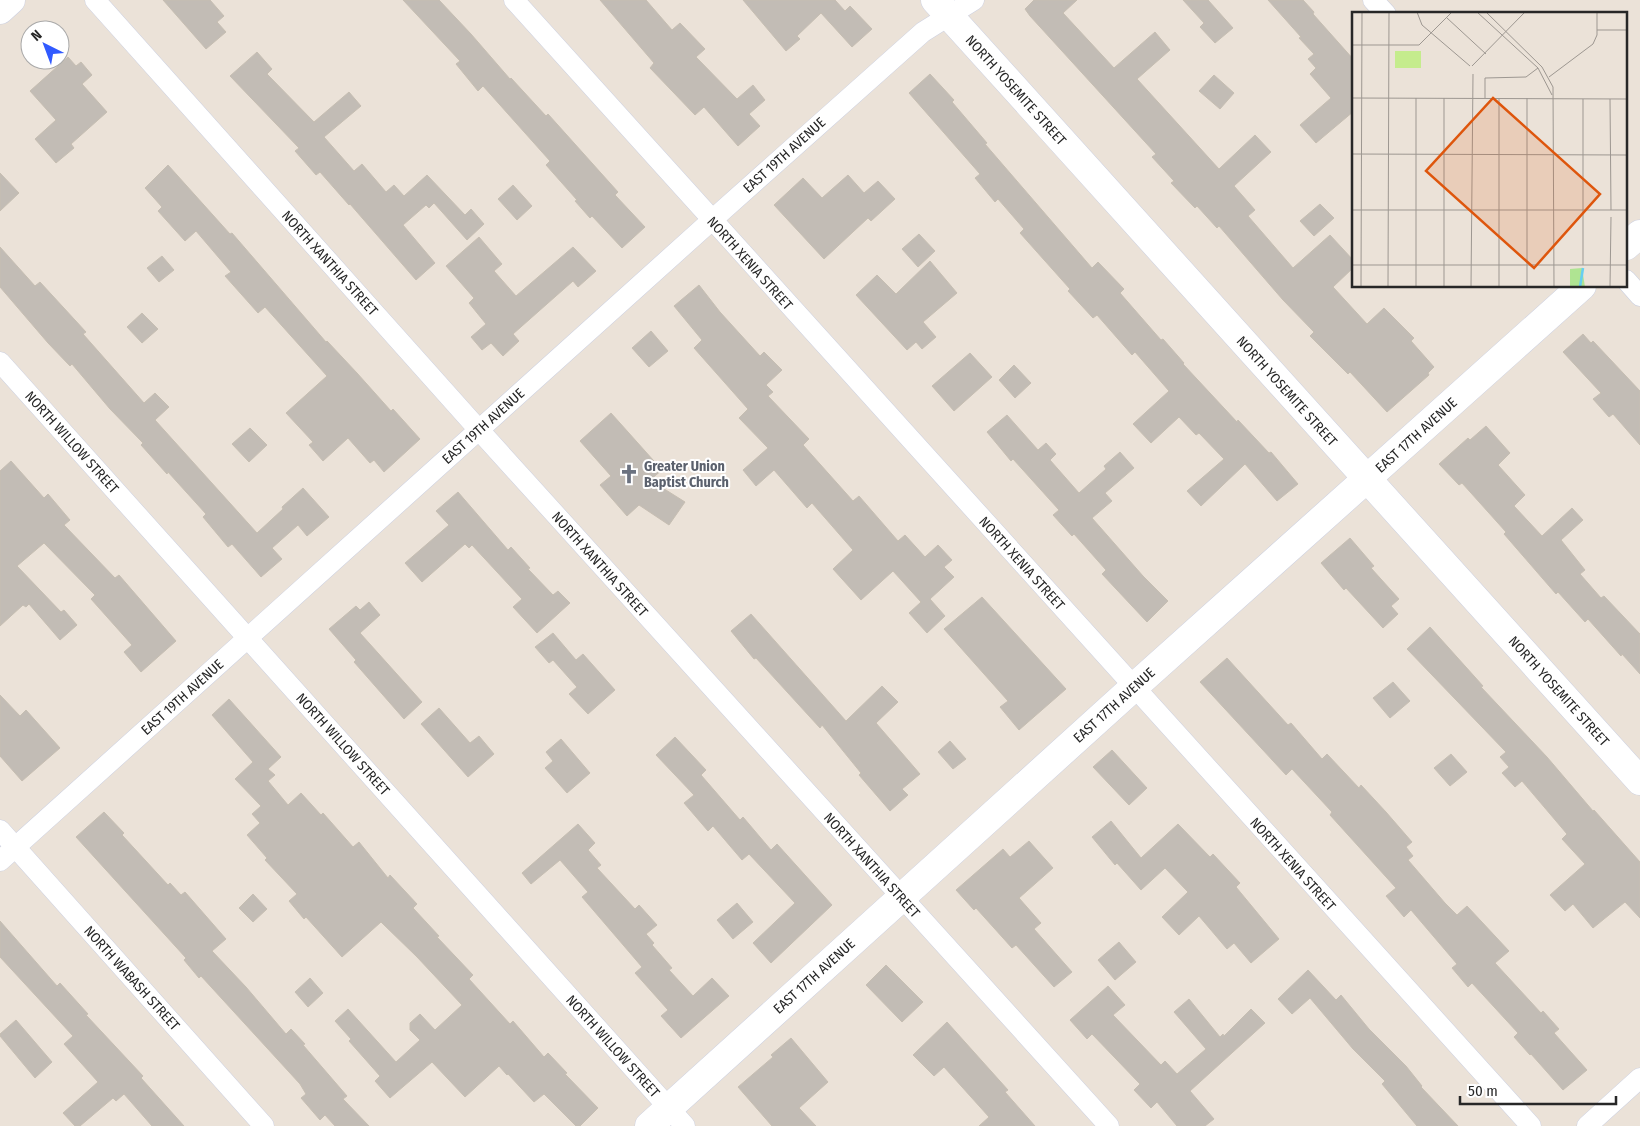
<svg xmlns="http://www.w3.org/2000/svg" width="1640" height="1126" viewBox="0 0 1640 1126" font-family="'Fira Sans Condensed',sans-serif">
<rect width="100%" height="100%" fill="#ebe2d8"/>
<g fill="#c2bcb5" stroke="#c6beb2">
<path d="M163 0H210L224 16 217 22 226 32 206 49Z"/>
<path d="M403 0H439L471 34 510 79 511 78 546 116 548 114 618 192 615 195 645 227 622 248 592 216 590 218 575 201 577 200 546 165 550 161 483 86 478 91 456 64 460 61Z"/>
<path d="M600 0H646L672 30 680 23 705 49 696 57 737 99 753 85 765 100 749 114 760 126 738 146 704 107 695 115 650 68 654 63Z"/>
<path d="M743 0H835L845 11 850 6 872 29 852 47 821 13 797 36 800 39 786 51Z"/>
<path d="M1034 0H1077L1063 13 1114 68 1155 32 1170 50 1137 79 1219 169 1255 135 1271 152 1234 186 1255 210 1248 216 1293 268 1330 235 1354 261V267L1333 287 1367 324 1384 308 1414 338 1411 341 1434 367 1428 373 1429 375 1387 412 1350 372 1348 374 1310 336 1314 332 1283 300 1219 226 1217 228 1197 206 1195 208 1171 183 1174 181 1152 157 1156 154 1030 16 1025 9Z"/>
<path d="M1183 0H1208L1233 28 1215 43 1200 27 1204 23Z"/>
<path d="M1268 0H1303L1314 12 1313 14 1354 60V111L1316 143 1300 125 1331 98 1310 74 1316 68 1308 59 1314 54 1299 38 1301 37Z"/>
<path d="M257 52 272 69 267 74 314 122 349 92 361 106 324 137 354 171 362 164 386 192 394 185 404 196 427 175 465 215 471 209 484 224 467 240 434 203 429 208 426 205 403 225 435 263 416 280 350 204 349 205 320 172 316 175 295 151 299 148 230 76Z"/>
<path d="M68 57 76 66 81 62 92 75 82 84 107 112 71 144 74 148 56 163 35 139 56 120 30 91Z"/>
<path d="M930 74 954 100 952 102 987 143 985 144 1092 268 1098 262 1124 289 1120 293 1161 340 1163 339 1184 363 1183 364 1237 422 1238 420 1269 453 1271 452 1298 484 1277 501 1245 464 1201 506 1187 491 1224 459 1199 433 1196 435 1179 417 1151 443 1133 424 1169 391 1135 352 1132 355 1097 315 1093 318 1068 291 1070 289 1020 233 1024 229 998 199 995 202 975 178 980 174 909 93Z"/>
<path d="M1214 75 1234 93 1220 109 1199 91Z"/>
<path d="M168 165 230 234 232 233 326 342 327 341 357 373 391 411 393 409 420 439 384 472 374 460 370 463 348 438 323 461 309 445 313 442 286 413 327 376 265 307 258 313 225 276 231 272 196 231 185 241 158 211 162 207 145 188Z"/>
<path d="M0 173 19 193 0 211Z"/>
<path d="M848 175 864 193 878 181 895 199 871 221 868 218 824 259 774 205 803 178 822 198Z"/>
<path d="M513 185 532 206 517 220 498 199Z"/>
<path d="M1320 204 1334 218 1314 236 1300 221Z"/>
<path d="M919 234 935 251 918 267 902 249Z"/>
<path d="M479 237 502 264 494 271 516 296 573 247 596 271 578 287 573 281 513 334 519 341 503 356 491 343 482 350 471 337 486 324 469 303 474 298 446 266Z"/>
<path d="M0 247 35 286 40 282 86 332 83 334 144 403 155 393 169 407 155 420 257 533 283 509 282 507 303 488 329 517 307 536 298 525 272 548 282 559 261 577 232 544 228 547 203 517 206 514 168 472 167 474 141 445 143 443 110 409 72 364 70 366 48 343 0 287Z"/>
<path d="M162 256 174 270 159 282 147 268Z"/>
<path d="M930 261 957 293 923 322 936 337 922 349 916 342 907 350 856 295 877 275 896 294Z"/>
<path d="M699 285 720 312 760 356 764 352 782 370 766 385 773 392 768 396 809 439 803 445 853 501 859 496 898 541 905 535 925 557 938 545 952 560 944 567 954 577 930 599 945 616 927 633 909 613 921 602 893 571 861 600 833 569 853 550 812 503 807 508 774 470 756 486 743 470 768 448 739 418 748 409 694 348 702 340 674 306Z"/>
<path d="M142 313 158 329 142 343 127 327Z"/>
<path d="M651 331 668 351 649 367 632 348Z"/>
<path d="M1583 334 1591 343 1593 341 1640 391V445L1613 414 1609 417 1593 399 1601 393 1563 352Z"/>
<path d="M970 353 992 377 954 411 932 386Z"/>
<path d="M1014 365 1031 383 1015 398 999 380Z"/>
<path d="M611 413 662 470 650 480 685 502 669 525 639 505 627 516 600 485 611 476 580 441Z"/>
<path d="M1007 415 1038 450 1046 443 1056 454 1050 460 1079 493 1106 469 1104 466 1120 452 1134 468 1105 493 1112 501 1092 518 1143 576 1168 601 1147 622 1102 574 1106 570 1074 534 1072 536 1053 515 1059 510 1013 459 1011 461 987 432Z"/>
<path d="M1486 426 1510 453 1498 465 1525 495 1514 506 1542 536 1572 508 1583 520 1561 540 1585 570 1580 574 1601 598 1604 596 1640 634V674L1622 654 1621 656 1588 619 1585 622 1558 592 1556 594 1504 534 1506 532 1462 483 1459 485 1439 464 1468 438 1470 440Z"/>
<path d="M250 428 267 445 249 462 232 444Z"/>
<path d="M11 461 44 498 48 494 70 520 64 525 115 578 119 575 176 641 141 672 124 652 132 645 91 599 95 595 44 543 17 566 61 612 64 610 77 625 60 640 29 604 26 607 23 605 0 626V471Z"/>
<path d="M458 492 508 550 511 547 530 568 528 569 553 595 558 591 570 603 537 633 513 607 522 599 472 545 469 548 465 544 422 582 405 563 449 525 436 511Z"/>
<path d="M1350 538 1374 566 1371 568 1399 599 1391 606 1398 614 1383 628 1346 588 1344 590 1321 563Z"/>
<path d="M982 597 1066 689 1019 730 1000 707 1008 701 944 629Z"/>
<path d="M369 602 380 615 360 633 422 702 404 719 354 662 356 660 329 629 356 606 360 610Z"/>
<path d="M751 614 846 721 882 686 898 702 876 723 920 774 902 789 908 795 890 811 859 775 861 773 822 725 820 728 756 658 754 659 731 631Z"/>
<path d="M1430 627 1483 686 1481 687 1547 757 1593 811 1594 810 1640 862V918L1625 902 1593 928 1573 904 1565 911 1550 895 1585 864 1562 839 1567 834 1522 781 1515 787 1502 773 1509 767 1500 757 1506 752 1407 649Z"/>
<path d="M553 633 576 660 583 654 615 690 588 714 569 694 577 687 553 660 549 663 535 647Z"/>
<path d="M1227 658 1288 725 1291 723 1322 759 1327 754 1359 788 1361 785 1386 812 1412 842 1406 847 1413 856 1408 860 1445 903 1457 915 1467 906 1509 951 1495 963 1541 1013 1543 1011 1559 1029 1554 1033 1587 1070 1563 1090 1531 1054 1530 1055 1514 1037 1518 1033 1472 983 1468 987 1452 968 1457 964 1411 910 1404 917 1386 896 1396 888 1330 815 1332 812 1292 769 1286 775 1200 682Z"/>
<path d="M1393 682 1410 701 1390 718 1373 698Z"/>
<path d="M0 695 20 716 26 710 60 748 22 781 0 756Z"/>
<path d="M229 699 281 757 268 769 275 775 268 781 288 805 301 793 321 815 323 813 353 847 359 842 388 878 390 875 417 904 413 908 439 936 437 937 473 975 469 979 510 1024 513 1021 544 1057 548 1053 567 1073 565 1074 598 1108 580 1126H576L544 1094 534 1102 508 1074 507 1075 499 1066 465 1097 432 1062 390 1098 375 1081 380 1076 349 1041 351 1039 335 1021 348 1009 396 1062 420 1040 410 1030V1023L420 1014 435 1030 462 1005 417 957 381 922 342 957 306 917 304 919 289 901 297 894 265 860 267 858 247 835 260 823 252 814 261 806 235 779 253 762 212 715Z"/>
<path d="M439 708 470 743 479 736 494 754 468 777 421 724Z"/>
<path d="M675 737 706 770 701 775 740 820 743 817 771 850 777 844 832 905 771 963 753 943 795 903 749 854 742 860 713 826 708 831 684 803 694 795 656 755Z"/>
<path d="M561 739 590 773 567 793 545 768 553 761 546 752Z"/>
<path d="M950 741 966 759 953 769 938 752Z"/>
<path d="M1112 750 1147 788 1129 805 1093 767Z"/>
<path d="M1451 754 1467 772 1450 786 1434 768Z"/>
<path d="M104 812 124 833 122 835 168 885 170 883 181 895 185 892 226 939 212 951 246 987 286 1034 291 1029 305 1044 303 1045 347 1096 343 1099 369 1126H335L325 1115 320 1120 301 1098 306 1094 300 1084 201 976 199 978 184 960 186 958 76 837Z"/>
<path d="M1111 821 1141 858 1178 824 1210 857 1213 854 1240 883 1236 887 1279 939 1251 963 1234 943 1227 949 1199 916 1179 935 1162 917 1188 892 1165 868 1141 890 1117 863 1115 865 1092 837Z"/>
<path d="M578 824 595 843 588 850 601 865 597 868 635 909 639 905 657 925 646 934 654 943 652 945 672 968 669 970 693 996 712 978 729 996 681 1038 661 1016 668 1010 635 973 642 967 582 897 588 892 560 860 531 884 522 873Z"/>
<path d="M1029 841 1053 868 1019 898 1041 923 1034 929 1072 972 1054 987 1016 945 1012 948 976 908 974 910 956 890 1003 849 1010 857Z"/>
<path d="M253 894 267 909 253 922 239 908Z"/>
<path d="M737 903 753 922 733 939 717 920Z"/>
<path d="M0 921 57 986 60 983 88 1014 86 1015 143 1076 141 1078 184 1126H152L124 1094 116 1101 113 1098 80 1126H75L63 1113 98 1082 64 1044 73 1036 0 957Z"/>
<path d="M1119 942 1136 962 1115 980 1098 960Z"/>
<path d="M886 965 923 1002 902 1022 866 985Z"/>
<path d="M1308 970 1336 1000 1341 995 1369 1029 1406 1066 1422 1086 1421 1087 1458 1126H1417L1382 1084 1385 1081 1353 1049 1310 998 1292 1014 1278 999Z"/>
<path d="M310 978 323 993 308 1007 295 992Z"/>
<path d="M1108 986 1125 1005 1113 1015 1161 1065 1165 1061 1177 1074 1206 1049 1174 1012 1189 999 1220 1037 1223 1034 1224 1036 1251 1009 1265 1023 1190 1091 1214 1119 1205 1126H1177L1157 1102 1151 1108 1134 1090 1140 1084 1092 1034 1087 1039 1070 1020Z"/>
<path d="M16 1020 52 1062 35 1078 0 1036V1034Z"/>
<path d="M947 1022 1008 1090 1005 1092 1035 1126H979L989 1117 944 1067 934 1076 913 1055Z"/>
<path d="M791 1038 828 1082 799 1108 816 1126H772L738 1087 773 1057 771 1055Z"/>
</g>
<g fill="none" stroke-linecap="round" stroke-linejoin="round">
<defs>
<g id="street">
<path d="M95 0 479 430 1109 1126"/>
<path d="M514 0 1531 1126"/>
<path d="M1373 0 1386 14"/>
<path d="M1626 280 1640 296"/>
<path d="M0 362 685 1126"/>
<path d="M0 830 264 1126"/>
<path d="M0 861 712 220 923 32 974 0"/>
<path d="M1587 1126 1640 1078"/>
</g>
<g id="secondary">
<path d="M935 0 1640 781"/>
<path d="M0 10 11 0"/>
<path d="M1626 246 1640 234"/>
<path d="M649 1126 1134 687 1582 286"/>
</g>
</defs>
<use href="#street" stroke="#cdd1e1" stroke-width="21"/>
<use href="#secondary" stroke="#cdd1e1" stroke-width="29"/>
<use href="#street" stroke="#fff" stroke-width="20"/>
<use href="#secondary" stroke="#fff" stroke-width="28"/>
</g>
<defs>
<symbol id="church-bare" viewBox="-9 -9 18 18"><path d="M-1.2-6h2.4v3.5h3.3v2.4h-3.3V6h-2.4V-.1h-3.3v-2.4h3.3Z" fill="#6b7280" stroke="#fff" stroke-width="2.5" paint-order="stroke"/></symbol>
</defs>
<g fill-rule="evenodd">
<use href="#church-bare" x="615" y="460" width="28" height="28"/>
</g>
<g text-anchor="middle" stroke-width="4" stroke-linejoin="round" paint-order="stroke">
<g font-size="14" fill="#272727" stroke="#fff">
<text transform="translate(1016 90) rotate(48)" y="5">NORTH YOSEMITE STREET</text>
<text transform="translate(784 155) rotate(-42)" y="5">EAST 19TH AVENUE</text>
<text transform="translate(330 263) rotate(48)" y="5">NORTH XANTHIA STREET</text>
<text transform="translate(750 263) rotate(48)" y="5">NORTH XENIA STREET</text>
<text transform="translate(1287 391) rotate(48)" y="5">NORTH YOSEMITE STREET</text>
<text transform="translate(483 426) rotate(-42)" y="5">EAST 19TH AVENUE</text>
<text transform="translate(1416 435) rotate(-42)" y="5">EAST 17TH AVENUE</text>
<text transform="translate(72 442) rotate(48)" y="5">NORTH WILLOW STREET</text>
<text transform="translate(1022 563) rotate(48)" y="5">NORTH XENIA STREET</text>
<text transform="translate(600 564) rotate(48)" y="5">NORTH XANTHIA STREET</text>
<text transform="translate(1559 691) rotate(48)" y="5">NORTH YOSEMITE STREET</text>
<text transform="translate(182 697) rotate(-42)" y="5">EAST 19TH AVENUE</text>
<text transform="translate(1114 705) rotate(-42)" y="5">EAST 17TH AVENUE</text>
<text transform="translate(343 744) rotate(48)" y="5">NORTH WILLOW STREET</text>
<text transform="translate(1293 864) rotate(48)" y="5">NORTH XENIA STREET</text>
<text transform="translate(872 865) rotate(48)" y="5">NORTH XANTHIA STREET</text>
<text transform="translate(814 976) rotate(-42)" y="5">EAST 17TH AVENUE</text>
<text transform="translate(132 978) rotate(48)" y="5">NORTH WABASH STREET</text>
<text transform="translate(613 1046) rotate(48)" y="5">NORTH WILLOW STREET</text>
</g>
<g font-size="14" font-weight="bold" fill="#5b616d" stroke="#fff" text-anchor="start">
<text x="644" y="471">Greater Union<tspan x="644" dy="16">Baptist Church</tspan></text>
</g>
</g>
<g transform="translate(1352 12)">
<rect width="275" height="275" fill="#ebe2d8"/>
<path d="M230 256 233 275H218V257Z" fill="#afe492"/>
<path d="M43 39H69V56H43Z" fill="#c5ec8d"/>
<path fill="none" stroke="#66cef1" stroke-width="2.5" d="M228 275 231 256"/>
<path fill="none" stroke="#9d9791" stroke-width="1" d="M65 0 70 13 118 54M125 0 186 56 200 83M134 0 190 55 201 75 202 275M95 6 134 42M245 18H275M0 33H67L100 0M120 54 173 0M197 65 241 32 245 23V0M0 86 275 87M133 86V66L174 65 186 56M147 86V275M175 86V275M231 87V253M258 87 259 198M0 142 275 143M0 198H275M0 253H275M9 275 10 0M36 275 37 0M64 275V86M92 275V86M119 275 121 62M258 275 259 205"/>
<path fill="#de560d" fill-opacity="0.15" stroke="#de560d" stroke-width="2.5" d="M141 86 248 182 182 256 74 159Z"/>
<rect width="275" height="275" fill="none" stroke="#272727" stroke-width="2.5"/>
</g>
<g transform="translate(45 45) rotate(318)"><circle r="24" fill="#ffffff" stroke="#a9a9a9"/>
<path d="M0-4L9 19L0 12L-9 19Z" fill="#315aff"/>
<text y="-8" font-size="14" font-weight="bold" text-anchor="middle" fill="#272727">N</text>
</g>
<path d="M1460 1096v8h156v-8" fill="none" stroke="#272727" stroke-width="2.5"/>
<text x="1468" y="1096" font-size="15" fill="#272727" stroke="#ffffff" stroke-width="4" paint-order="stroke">50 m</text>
</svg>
